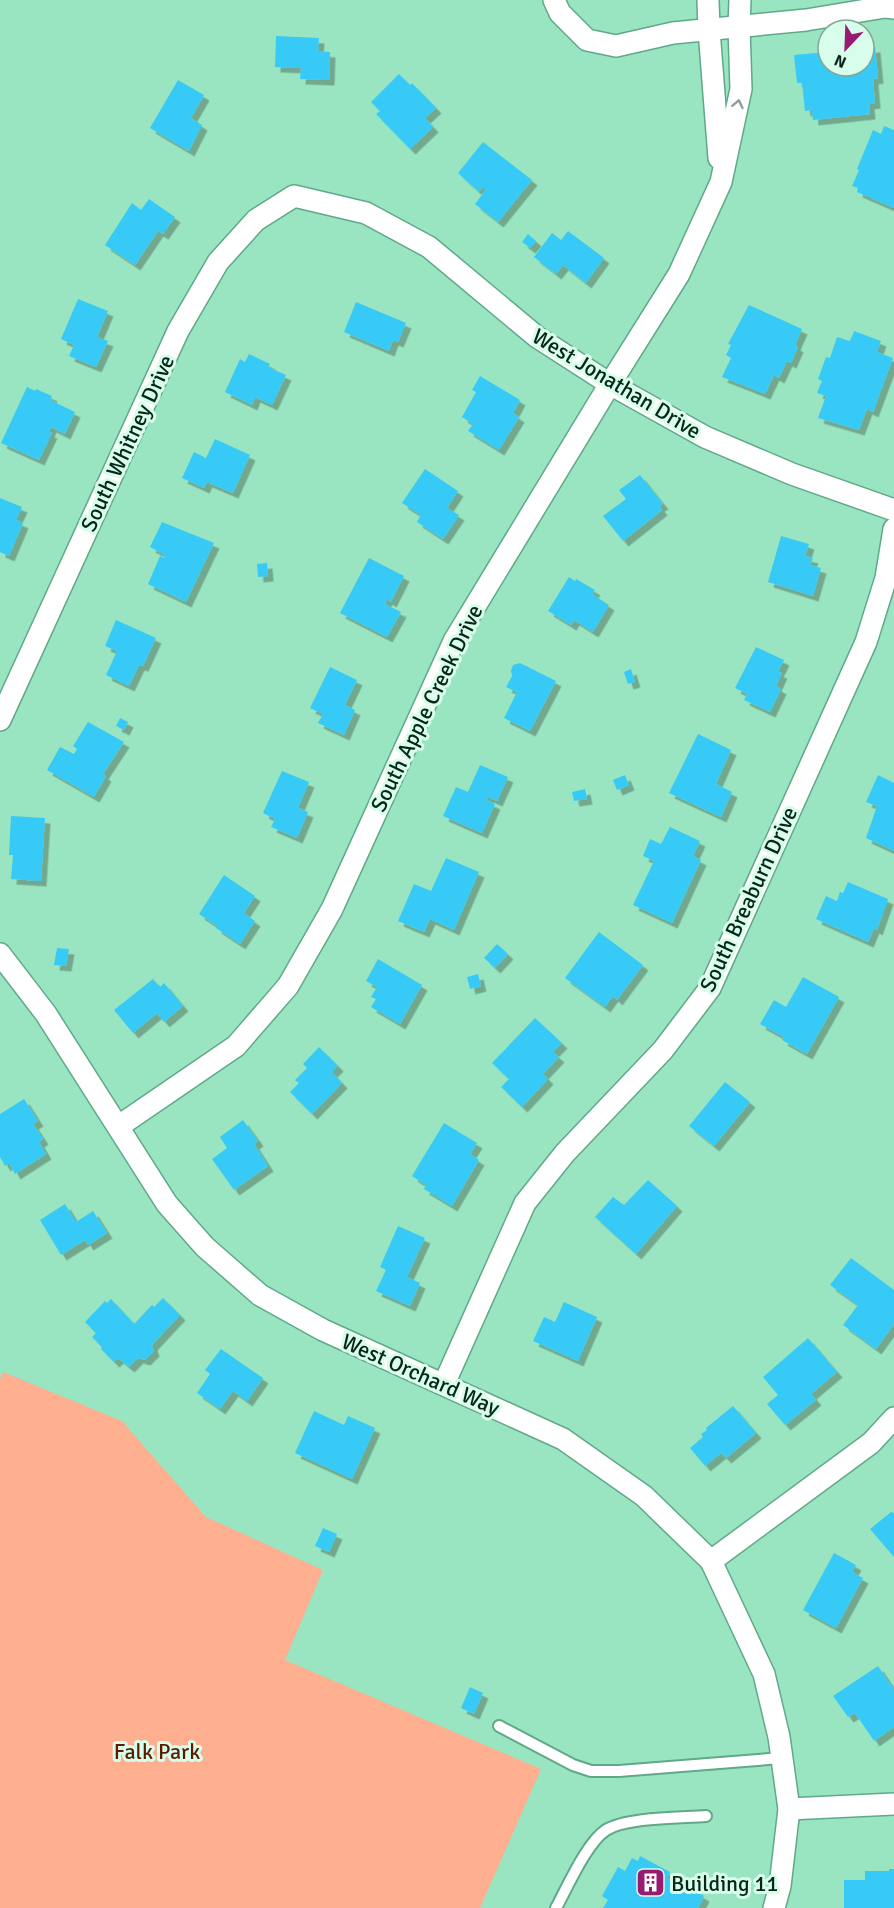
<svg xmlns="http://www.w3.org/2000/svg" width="894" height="1908" viewBox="0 0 894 1908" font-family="Signika,sans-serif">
<defs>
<filter id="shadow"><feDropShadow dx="5.5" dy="5.5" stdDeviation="0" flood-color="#0004"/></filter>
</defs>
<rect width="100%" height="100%" fill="#9ae5c1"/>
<path fill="#fdaf90" d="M3 1372 122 1421 206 1517 323 1570 285 1660 541 1769 480 1908H0V1379Z"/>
<g fill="#37caf7" filter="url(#shadow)">
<path d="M276 36 319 38 318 51 330 52 329 80 300 79 301 68 275 67Z"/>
<path d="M875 47 878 78 873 79 875 103 869 104 870 114 813 120 812 110 805 111 802 83H797L794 55 828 52V66H864V48Z"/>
<path d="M399 74 410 85 412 83 436 108 425 118 433 127 410 149 376 114 380 111 371 102Z"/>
<path d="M178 80 204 95 191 118 202 125 189 151 150 128Z"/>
<path d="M884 126 894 130V208L857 192 858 188 852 186 859 170 857 169 873 130 881 134Z"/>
<path d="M483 142 532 180 498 222 475 204 486 189 483 187 479 192 458 173Z"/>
<path d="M149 199 175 217 163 234 158 231 135 265 105 245 132 203 141 210Z"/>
<path d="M568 231 604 258 586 283 563 265 556 274 534 257 552 233 561 240Z"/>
<path d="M528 234 536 241 530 248 522 242Z"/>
<path d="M78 299 108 311 97 337 108 341 96 367 69 356 74 345 61 339Z"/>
<path d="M356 302 406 323 398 342 393 340 389 351 344 332Z"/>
<path d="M749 305 802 329 795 345 798 347 791 363 787 361 779 378 774 375 765 394 722 377 731 358 726 355 731 345 728 344Z"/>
<path d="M854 331 881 341 877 352 893 358 873 412 867 409 859 430 818 418 826 396 817 393 822 381 818 379 826 357 830 358 837 337 850 341Z"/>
<path d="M249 354 270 364 268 367 286 375 272 405 255 397 252 405 225 392 240 359 245 362Z"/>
<path d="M480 376 520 400 513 413 519 417 499 450 468 431 473 424 462 417 476 392 472 390Z"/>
<path d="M27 387 35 391 36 389 52 396 50 400 75 412 65 434 51 427 49 432 52 433 39 460 1 443Z"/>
<path d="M215 439 250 455 233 493 207 482 204 488 182 478 194 452 206 458Z"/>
<path d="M425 469 458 491 447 508 459 515 443 539 417 522 421 515 402 503Z"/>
<path d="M640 475 663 504 659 506 662 510 623 541 603 516 626 499 619 490Z"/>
<path d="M0 498 22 507 16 520 23 523 9 556 0 552Z"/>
<path d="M162 522 214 543 186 602 148 584 160 556 164 558 165 555 150 547Z"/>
<path d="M781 536 809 544 805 556 813 558 810 565 821 568 813 596 768 582Z"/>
<path d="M369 558 404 576 391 602 387 599 385 604 401 612 387 637 340 613Z"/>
<path d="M267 563 268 576 258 577 257 564Z"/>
<path d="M569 577 575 581 576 579 595 590 592 594 609 605 593 632 574 620 571 625 548 611Z"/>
<path d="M116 620 156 638 143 666 139 665 129 686 106 675 117 651 105 646Z"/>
<path d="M756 647 784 660 778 672 782 673 776 686 781 689 770 712 744 700 747 694 735 688Z"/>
<path d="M520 663 556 681 530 731 504 718 517 692 506 687 512 676 511 671 513 665Z"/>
<path d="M330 667 357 680 345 705 355 710 344 735 318 723 323 714 310 708Z"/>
<path d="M631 669 635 682 628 684 624 672Z"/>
<path d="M120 718 128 722 124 730 116 726Z"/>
<path d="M88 722 124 742 103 774 106 776 94 797 47 770 60 747 74 754 77 749 73 746Z"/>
<path d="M698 734 731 750 716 784 732 792 721 817 669 793Z"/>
<path d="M480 765 508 777 497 801 488 797 486 800 495 804 482 833 443 816 456 787 468 792Z"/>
<path d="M282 771 309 782 298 808 308 812 297 838 271 827 275 819 263 813Z"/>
<path d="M625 775 629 785 617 790 613 780Z"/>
<path d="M878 775 894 783V851L866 838 877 806 866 802Z"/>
<path d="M585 789 587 799 574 801 572 792Z"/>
<path d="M11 816 45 818 41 881 11 879 13 855H9Z"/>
<path d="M670 827 700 841 693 856 701 860 672 923 633 905 654 861 643 856 650 839 661 844Z"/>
<path d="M446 858 479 872 454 930 430 919 424 932 398 921 414 884 431 891Z"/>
<path d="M224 875 255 896 244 913 255 921 240 944 216 928 217 926 199 914Z"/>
<path d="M848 882 888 899 877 930 874 928 868 942 816 919 826 896 837 901 840 892 843 893Z"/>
<path d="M599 932 643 965 617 1000 613 996 605 1007 565 978Z"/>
<path d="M497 944 508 954 495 968 484 958Z"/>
<path d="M57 948 69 949 66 966 54 965Z"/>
<path d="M378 959 422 985 400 1024 371 1007 376 999 371 997 377 987 366 981Z"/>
<path d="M478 974 481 986 470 989 467 977Z"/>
<path d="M803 977 839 997 807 1054 782 1040 784 1037 760 1024 774 1000 786 1007Z"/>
<path d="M153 979 160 987 164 983 183 1006 164 1022 157 1013 133 1033 114 1010Z"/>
<path d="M535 1018 562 1043 553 1052 559 1057 543 1074 548 1079 522 1107 501 1087 509 1079 492 1063Z"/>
<path d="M319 1047 338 1066 332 1072 342 1083 312 1114 290 1092 299 1083 295 1080 307 1068 303 1064Z"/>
<path d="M725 1082 750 1102 714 1146 689 1126Z"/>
<path d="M24 1099 38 1121 33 1124 43 1139 39 1142 46 1154 15 1174 9 1163 5 1166 0 1157V1114Z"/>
<path d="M243 1120 258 1141 254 1144 268 1166 234 1190 212 1159 227 1148 220 1137Z"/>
<path d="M444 1123 477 1143 470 1154 479 1160 452 1206 424 1189 426 1185 412 1176Z"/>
<path d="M648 1180 677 1206 636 1254 595 1217 613 1197 624 1205Z"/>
<path d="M65 1204 76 1222 93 1211 107 1233 88 1245 85 1240 61 1255 40 1220Z"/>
<path d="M398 1226 425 1238 407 1277 420 1283 410 1306 376 1291 386 1270 380 1267Z"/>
<path d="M851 1258 894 1290V1324L876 1349 843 1325 858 1305 830 1285Z"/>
<path d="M163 1298 180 1315 152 1345 154 1351 145 1360 138 1358 129 1367 118 1358 114 1362 101 1349 102 1347 92 1337 96 1333 85 1322 105 1301 107 1303 111 1299 134 1324 152 1305 154 1307Z"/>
<path d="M564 1302 597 1317 578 1361 533 1341 544 1317 555 1322Z"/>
<path d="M808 1338 837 1372 811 1394 816 1400 785 1425 767 1404 778 1395 763 1377Z"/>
<path d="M221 1349 263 1378 247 1401 233 1391 220 1409 197 1393 210 1374 205 1370Z"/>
<path d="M733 1406 756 1433 726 1458 721 1453 705 1466 690 1448 703 1437 701 1434 707 1430 706 1428Z"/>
<path d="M314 1411 344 1425 348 1416 375 1428 352 1479 295 1453Z"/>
<path d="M891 1512 894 1513V1557L870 1529Z"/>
<path d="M323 1528 337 1534 329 1552 315 1546Z"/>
<path d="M834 1553 856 1565 852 1572 863 1578 836 1628 803 1610Z"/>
<path d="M878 1666 894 1690V1727L874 1741 855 1713 848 1717 833 1696Z"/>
<path d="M470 1687 483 1693 474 1714 461 1708Z"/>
<path d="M640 1856 670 1872 667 1878 671 1881 675 1874 696 1886 693 1890 704 1896 698 1908H603L608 1900 602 1896 618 1867 625 1871 632 1858 638 1861Z"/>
<path d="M889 1869H894V1908H844V1880H865V1871H889Z"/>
</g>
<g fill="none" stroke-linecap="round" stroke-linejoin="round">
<defs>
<g id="lane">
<path d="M499 1726 573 1765 591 1771H619L782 1758"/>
<path d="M556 1908C567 1888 587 1842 606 1830 627 1817 680 1818 706 1816"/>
</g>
<g id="street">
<path d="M554 0 560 13 587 40 616 46 673 33 806 20 885 7 894 8"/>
<path d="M708 0 709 30 719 158"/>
<path d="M0 720 178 331 218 262 256 220 294 196 366 213 429 247 537 337 610 384 705 437 792 474 894 510"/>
<path d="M0 954 46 1014 167 1204 205 1247 260 1295 323 1330 563 1439 644 1496 711 1561 764 1674 779 1737 789 1809 780 1886 774 1908"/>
<path d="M119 1126 236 1046 288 986 332 909 454 641 610 384 679 274 721 182 741 89 739 27 740 0"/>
<path d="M444 1384 525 1203 565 1153 663 1050 710 988 866 642 886 578 894 529"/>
<path d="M711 1561 871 1443 894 1418"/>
<path d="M789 1809 894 1804"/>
</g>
</defs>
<use href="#lane" stroke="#5fa988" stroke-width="14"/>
<use href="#street" stroke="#5fa988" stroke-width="24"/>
<use href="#lane" stroke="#fff" stroke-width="10"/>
<use href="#street" stroke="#fff" stroke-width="21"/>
</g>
<defs><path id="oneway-chevron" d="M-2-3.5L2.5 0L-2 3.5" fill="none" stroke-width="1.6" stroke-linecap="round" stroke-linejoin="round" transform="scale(1.5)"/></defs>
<use stroke="#8f9d98" href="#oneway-chevron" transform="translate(738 104) rotate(-78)"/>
<defs>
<symbol id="building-square" viewBox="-11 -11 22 22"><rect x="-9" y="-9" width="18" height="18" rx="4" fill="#971a73" stroke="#d8fdea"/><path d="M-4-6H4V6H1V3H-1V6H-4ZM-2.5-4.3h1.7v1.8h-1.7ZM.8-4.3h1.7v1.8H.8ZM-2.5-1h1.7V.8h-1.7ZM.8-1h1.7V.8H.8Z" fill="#fff"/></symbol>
</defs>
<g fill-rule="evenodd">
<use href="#building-square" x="634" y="1866" width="33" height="33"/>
</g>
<g text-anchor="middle" stroke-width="6" stroke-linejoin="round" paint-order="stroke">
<g font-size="22" fill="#062619" stroke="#d8fdea">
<text transform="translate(617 383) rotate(31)" y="8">West Jonathan Drive</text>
<text transform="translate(127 443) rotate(-65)" y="8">South Whitney Drive</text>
<text transform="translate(426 708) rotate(-64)" y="8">South Apple Creek Drive</text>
<text transform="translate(748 899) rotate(-65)" y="8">South Breaburn Drive</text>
<text transform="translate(421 1374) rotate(24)" y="8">West Orchard Way</text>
</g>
<g font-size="22" fill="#591c00" stroke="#d8fdea">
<text x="157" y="1759">Falk Park</text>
</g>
<g font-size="22" fill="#062619" stroke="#d8fdea" text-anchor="start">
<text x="671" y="1891">Building 11</text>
</g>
</g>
<g transform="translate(846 48) rotate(203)"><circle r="28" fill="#d8fdea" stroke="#84a796" stroke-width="1.5"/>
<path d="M0-4.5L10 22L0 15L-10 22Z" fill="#971a73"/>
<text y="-9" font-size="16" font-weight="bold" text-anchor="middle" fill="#062619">N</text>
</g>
</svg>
